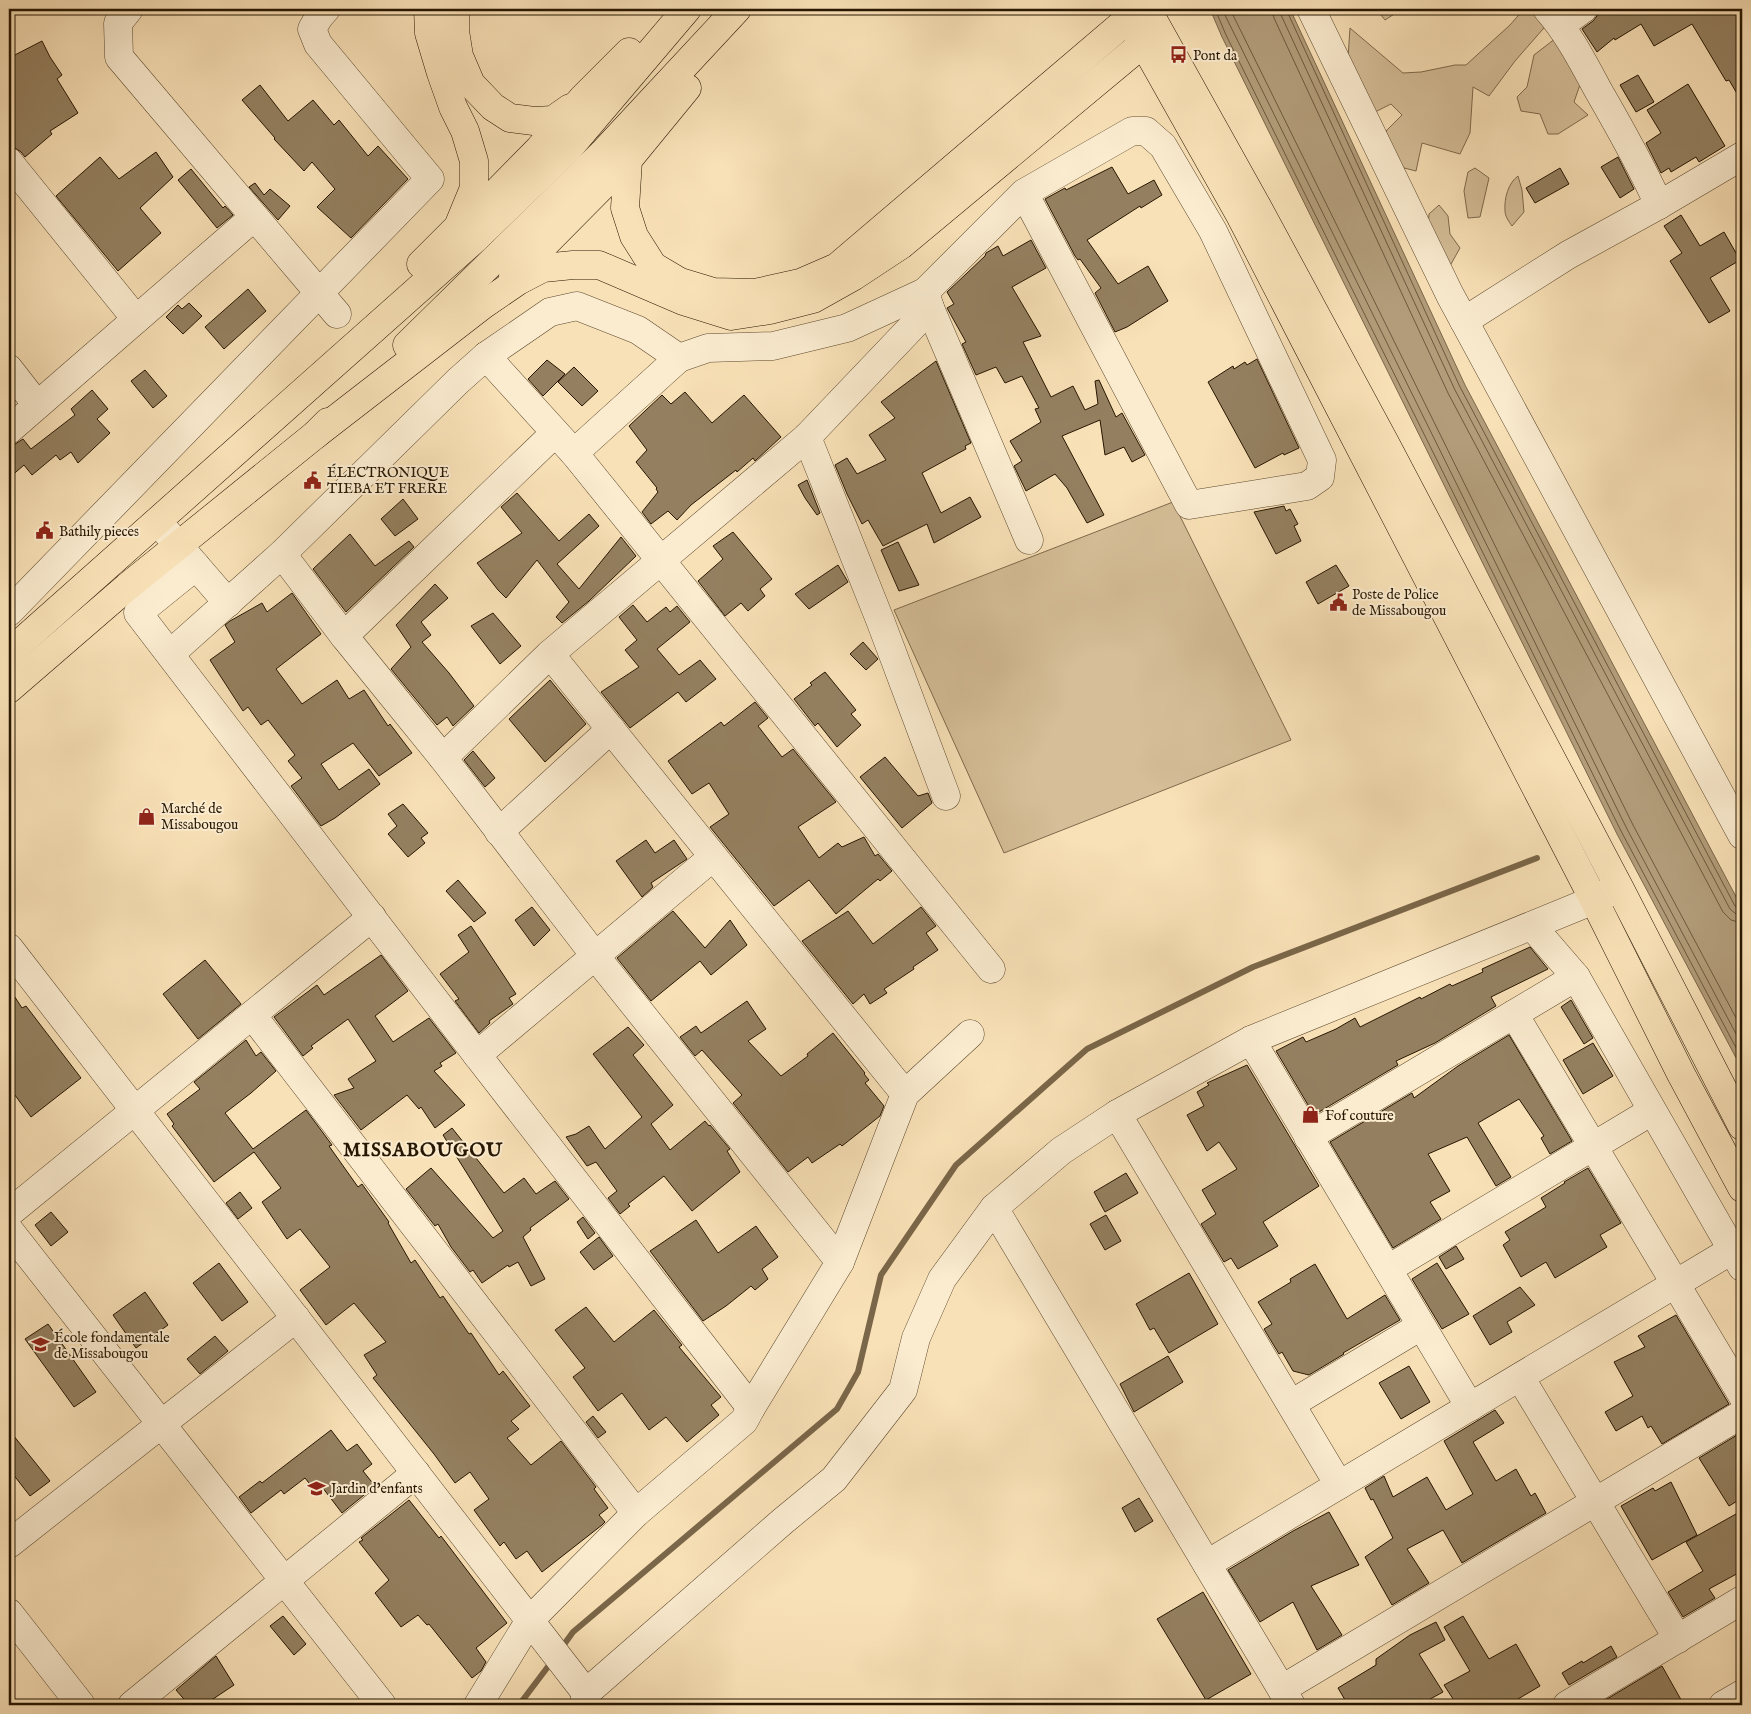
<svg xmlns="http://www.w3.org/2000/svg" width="1751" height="1714" viewBox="0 0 1751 1714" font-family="'IM FELL English',serif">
<rect width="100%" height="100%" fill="#f9e1b7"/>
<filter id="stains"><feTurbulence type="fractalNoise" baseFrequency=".004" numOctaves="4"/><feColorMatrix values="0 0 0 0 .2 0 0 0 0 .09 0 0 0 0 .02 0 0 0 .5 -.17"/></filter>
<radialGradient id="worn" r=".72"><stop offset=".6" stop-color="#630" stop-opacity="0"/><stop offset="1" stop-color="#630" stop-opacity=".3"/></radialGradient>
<g fill="#d5be98" stroke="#7e6a4c">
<path d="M1376 9H1402L1385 20Z"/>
<path d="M1524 9H1571L1550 21 1515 61 1489 96 1473 87 1470 133 1460 154 1422 143 1416 171 1404 168 1389 149 1386 131 1402 115 1391 104 1373 113 1348 58 1350 28 1403 73 1421 72 1455 65H1466L1510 25Z"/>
<path d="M1569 28 1583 76 1574 102 1588 115 1558 134H1548L1540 114 1521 111 1517 97 1527 87 1534 55Z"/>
<path d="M1475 168 1489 178 1480 217 1468 218 1464 191 1468 172Z"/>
<path d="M1518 176 1522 190 1524 212 1512 226C1509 222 1505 216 1505 211 1504 199 1508 183 1518 176Z"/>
<path d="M1439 205 1448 216 1450 234 1460 248 1446 273 1428 228 1429 214Z"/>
<path d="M1173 502 1291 740 1004 853 894 610Z"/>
</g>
<path fill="#b29c79" stroke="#7a6649" d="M1210 9H1290L1465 385 1742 908V1069L1617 834 1222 37Z"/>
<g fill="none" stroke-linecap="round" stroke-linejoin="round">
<g stroke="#6c593d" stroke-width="1">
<path d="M1215 9 1226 35 1621 831 1742 1059"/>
<path d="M1222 9 1627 829 1742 1045"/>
<path d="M1230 9 1633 825 1742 1029"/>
<path d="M1272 9 1274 18 1448 393 1723 912 1731 920 1742 923"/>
<path d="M1280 9 1281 15 1455 390 1730 909 1736 914 1742 915"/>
<path d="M1286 9 1460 387 1735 906 1738 909H1742"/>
</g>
<g stroke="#7a6649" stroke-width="6">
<path d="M560 1650 573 1632 837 1409 858 1372 881 1275 956 1165 1087 1049 1253 967 1537 858"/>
<path d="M519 1705 553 1660"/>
</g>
</g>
<g fill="#948060" stroke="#271601">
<path d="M1598 9H1738L1742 17V102L1729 80 1726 81 1692 24 1654 46 1641 24 1615 40 1614 38 1597 52 1582 29 1593 21 1597 16Z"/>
<path d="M42 41 50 57 62 75 57 79 78 113 50 131 52 134 25 157 21 152 9 144V58Z"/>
<path d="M1638 75 1654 102 1636 112 1620 85Z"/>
<path d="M1688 84 1725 146 1699 162 1696 157 1671 172 1669 168 1661 173 1646 143 1661 133 1647 110Z"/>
<path d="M260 85 288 121 313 100 334 125 339 120 368 156 378 146 408 179 351 238 317 207 335 189 312 162 304 171 274 139 275 138 242 100Z"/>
<path d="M156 152 173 177 140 208 161 233 118 271 56 196 100 157 119 179Z"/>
<path d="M1618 157 1634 189 1620 198 1601 167Z"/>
<path d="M1112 167 1128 194 1154 180 1162 195 1141 208 1140 206 1087 240 1118 284 1148 266 1168 301 1127 327 1115 332 1095 293 1101 288 1080 259 1078 260 1075 256 1045 199 1065 188 1066 190Z"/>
<path d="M1560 168 1569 184 1535 203 1526 188Z"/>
<path d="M191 169 223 208 225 206 233 215 217 228 178 180Z"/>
<path d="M255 183 264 195 270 189 290 206 278 220 249 187Z"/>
<path d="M1681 215 1700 246 1724 232 1740 260 1710 278 1730 311 1709 323 1670 261 1682 253 1664 226Z"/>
<path d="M1031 240 1046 268 1012 287 1041 336 1023 342 1051 397 1073 386 1085 410 1098 404 1095 381 1099 380 1116 417 1122 413 1145 455 1132 462 1124 447 1105 455 1100 420 1062 436 1104 515 1087 523 1067 488 1055 474 1026 491 1014 466 1022 461 1010 441 1041 422 1035 409 1039 408 1022 376 1005 383 996 367 976 375 962 344 966 342 947 308 954 304 947 292 985 256 986 253 998 246 1003 256Z"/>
<path d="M248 289 266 311 224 349 205 327Z"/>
<path d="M189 303 202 316 183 334 166 317 178 305 182 309Z"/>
<path d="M1257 359 1299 448 1284 455 1283 453 1255 468 1208 382 1233 366 1234 369 1245 362 1247 365Z"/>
<path d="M547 360 565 374 543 396 528 379Z"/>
<path d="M936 361 971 443 965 446 966 449 922 473 941 513 970 497 981 517 934 543 927 524 883 546 868 520 862 524 847 494 835 465 847 458 857 474 886 460 869 435 895 418 881 402Z"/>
<path d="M574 367 598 391 582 406 558 382Z"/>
<path d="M145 370 167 396 153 408 131 381Z"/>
<path d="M92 390 108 409 97 419 110 433 78 463 71 452 60 460 56 455 32 475 24 465 9 478V448L23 439 31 449 75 415 71 409Z"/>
<path d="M685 392 712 423 744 395 781 437 755 461 753 458 737 472 736 470 691 505 677 520 668 511 651 524 642 512 658 492 656 489 657 488 636 462 647 450 629 426 662 395 671 404Z"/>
<path d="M807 480 820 513 817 515 805 498 798 485Z"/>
<path d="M517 493 559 541 589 514 599 526 557 564 579 589 621 537 636 556 589 601 562 623 556 617 569 602 537 560 506 598 498 590 477 563 522 533 501 507Z"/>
<path d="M403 499 418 519 395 536 381 519Z"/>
<path d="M1284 506 1286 511 1290 509 1298 524 1294 526 1301 541 1276 554 1254 512Z"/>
<path d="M733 532 772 579 760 589 765 596 748 611 741 603 725 616 698 581 723 559 713 546Z"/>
<path d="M350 534 375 566 409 541 414 547 346 612 313 569Z"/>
<path d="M898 542 919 585 899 591 881 550Z"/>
<path d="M838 565 848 582 809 609 795 594Z"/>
<path d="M1336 565 1349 586 1318 604 1306 582Z"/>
<path d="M435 584 448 598 421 622 431 635 422 642 449 673 474 706 453 726 447 717 437 725 391 669 411 647 396 625Z"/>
<path d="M292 593 321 634 276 669 302 704 337 680 349 699 364 690 388 726 390 724 412 753 379 776 353 743 321 764 339 790 369 769 380 784 335 818 321 826 291 786 302 778 288 761 295 755 268 720 261 725 248 707 243 711 210 660 235 642 225 625 230 621 262 603 267 612Z"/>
<path d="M633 605 647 622 666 607 670 612 677 606 690 622 657 649 679 675 700 660 716 679 686 702 678 692 630 728 601 692 639 667 625 650 637 640 619 617Z"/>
<path d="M493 613 521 646 500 664 471 626Z"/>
<path d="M863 642 878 659 866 670 850 654Z"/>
<path d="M825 672 856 710 851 714 861 725 837 747 818 723 815 726 794 699 812 685 810 683Z"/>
<path d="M550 680 586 724 545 762 509 719Z"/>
<path d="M755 702 768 718 758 726 782 757 793 749 836 802 798 827 819 858 838 843 842 847 864 837 875 856 878 854 892 871 880 881 878 879 836 914 809 880 774 906 710 827 729 814 709 783 692 794 668 761 721 722 724 726Z"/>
<path d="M473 751 495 778 485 787 464 760Z"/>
<path d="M885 757 918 796 928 793 932 803 902 828 860 777Z"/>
<path d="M403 804 428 833 421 838 425 843 408 857 388 834 397 826 388 814Z"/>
<path d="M646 840 655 853 674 840 687 859 651 883 653 887 642 897 616 861Z"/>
<path d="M458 880 486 913 474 922 446 891Z"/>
<path d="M532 907 550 930 534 946 515 920Z"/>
<path d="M921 907 936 926 926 933 938 950 913 967 914 969 884 989 887 993 870 1004 864 994 853 1004 802 941 848 911 873 944Z"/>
<path d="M673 911 705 948 730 920 747 945 711 975 700 961 651 1001 617 958Z"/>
<path d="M471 926 516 994 509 998 513 1004 489 1021 490 1023 479 1033 455 1001 459 999 440 974 469 952 458 935Z"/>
<path d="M1530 947 1548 969 1491 997 1496 1006 1435 1043 1396 1061 1398 1065 1314 1115 1276 1051 1303 1037 1306 1042 1336 1029 1355 1018 1360 1027 1420 997 1421 999 1450 984 1452 986 1483 972 1482 969Z"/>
<path d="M381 955 408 991 375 1016 393 1042 429 1018 456 1053 440 1063 442 1066 434 1071 465 1105 435 1128 421 1107 419 1109 407 1095 361 1130 334 1095 354 1088 348 1079 376 1061 348 1019 311 1046 313 1048 303 1056 274 1017 317 985 324 995Z"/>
<path d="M205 960 241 1004 198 1039 163 994Z"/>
<path d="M9 988 22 1008 26 1006 81 1078 31 1117 9 1087Z"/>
<path d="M1571 1000 1593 1038 1584 1044 1561 1007Z"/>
<path d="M747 1001 766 1029 748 1041 781 1076 808 1056 807 1054 833 1033 865 1073 864 1074 869 1080 865 1083 884 1106 880 1116 842 1146 840 1144 812 1163 808 1157 788 1172 733 1103 742 1095 702 1050 695 1056 680 1037 696 1026 701 1033Z"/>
<path d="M628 1027 644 1045 633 1055 673 1105 651 1124 670 1150 705 1121 709 1126 710 1125 730 1149 727 1151 740 1172 692 1211 664 1176 628 1204 630 1206 620 1214 608 1198 617 1191 596 1162 587 1166 566 1137 576 1134 589 1126 605 1149 642 1117 593 1054Z"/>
<path d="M1509 1035 1572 1141 1550 1154 1541 1138 1544 1136 1519 1099 1478 1123 1511 1177 1496 1186 1467 1137 1428 1154 1450 1191 1430 1202 1441 1219 1393 1248 1330 1142 1412 1093 1414 1098 1458 1066Z"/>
<path d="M246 1040 256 1056 261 1052 276 1071 251 1093 225 1113 253 1149 306 1110 332 1145 329 1146 358 1187 362 1184 389 1222 388 1223 411 1263 415 1260 440 1298 443 1296 469 1334 471 1333 499 1375 503 1371 530 1406 511 1421 519 1429 507 1438 531 1465 561 1441 596 1487 594 1489 608 1508 599 1515 605 1522 602 1525 542 1572 527 1551 516 1559 504 1542 500 1546 474 1510 489 1499 470 1472 455 1483 434 1454 373 1378 377 1375 364 1355 386 1342 354 1303 326 1325 300 1290 330 1267 300 1229 287 1239 262 1202 281 1188 254 1152 214 1182 172 1126 174 1124 167 1114 200 1089 194 1082Z"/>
<path d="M1593 1043 1613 1076 1583 1094 1563 1060Z"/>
<path d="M1247 1065 1319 1186 1263 1222 1278 1246 1238 1269 1231 1258 1224 1262 1201 1224 1216 1214 1202 1190 1237 1169 1219 1142 1207 1151 1187 1115 1204 1106 1197 1092 1209 1085 1207 1083Z"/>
<path d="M452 1128 504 1193 524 1178 536 1194 555 1181 569 1199 530 1228 531 1230 523 1237 545 1279 531 1286 518 1262 509 1267 508 1265 482 1283 473 1270 470 1272 451 1247 438 1224 435 1226 406 1189 431 1168 493 1238 503 1231 443 1135Z"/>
<path d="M1588 1168 1621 1223 1600 1235 1607 1247 1555 1278 1546 1262 1521 1277 1503 1245 1510 1240 1505 1232 1546 1207 1541 1198 1565 1183 1564 1182Z"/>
<path d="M1126 1173 1138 1193 1105 1212 1094 1192Z"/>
<path d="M240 1192 252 1208 238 1219 226 1203Z"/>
<path d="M51 1212 68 1232 51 1246 35 1225Z"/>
<path d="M1106 1215 1121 1241 1105 1250 1090 1224Z"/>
<path d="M583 1217 595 1233 588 1239 577 1222Z"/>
<path d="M696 1220 718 1253 756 1226 778 1257 762 1269 768 1279 755 1290 751 1286 726 1306 703 1321 650 1251Z"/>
<path d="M599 1237 613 1256 594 1270 580 1252Z"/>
<path d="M1456 1246 1464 1259 1446 1269 1439 1257Z"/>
<path d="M219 1263 248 1302 222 1321 193 1283Z"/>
<path d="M1437 1263 1469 1314 1442 1329 1412 1279Z"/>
<path d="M1315 1264 1347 1319 1385 1295 1400 1320 1343 1353 1344 1354 1309 1375 1293 1371 1282 1352 1279 1354 1264 1329 1272 1324 1258 1302 1291 1282 1290 1279Z"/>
<path d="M1189 1273 1218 1324 1169 1353 1154 1328 1150 1330 1136 1304Z"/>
<path d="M1520 1287 1535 1305 1507 1322 1512 1332 1490 1345 1473 1316Z"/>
<path d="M145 1292 168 1325 136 1348 113 1315Z"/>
<path d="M586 1307 614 1342 654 1310 682 1345 679 1347 721 1397 711 1405 719 1415 687 1442 666 1417 649 1430 622 1393 598 1411 573 1377 585 1368 555 1330Z"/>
<path d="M1676 1315 1729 1404 1662 1444 1651 1426 1648 1428 1642 1416 1616 1431 1605 1412 1633 1396 1614 1362 1645 1347 1638 1336Z"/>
<path d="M48 1324 96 1392 74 1407 25 1339Z"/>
<path d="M215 1336 228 1351 200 1374 187 1359Z"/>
<path d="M1168 1356 1183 1382 1134 1412 1120 1384Z"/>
<path d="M1409 1366 1430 1402 1401 1419 1379 1383Z"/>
<path d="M1495 1410 1504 1423 1473 1442 1496 1481 1516 1469 1531 1496 1535 1493 1546 1513 1462 1563 1443 1530 1407 1549 1429 1583 1392 1605 1365 1557 1393 1538 1373 1499 1371 1500 1365 1488 1384 1476 1393 1497 1427 1477 1446 1510 1473 1494 1444 1441Z"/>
<path d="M593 1416 606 1432 598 1438 586 1422Z"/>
<path d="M9 1430 50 1481 30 1496 9 1469Z"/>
<path d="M331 1430 347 1451 357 1444 372 1464 363 1471 375 1486 342 1513 319 1483 313 1488 305 1478 284 1494 281 1490 251 1513 239 1497 260 1481 262 1483Z"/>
<path d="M1742 1432V1498L1729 1506 1699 1458Z"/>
<path d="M1671 1482 1697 1535 1652 1560 1621 1506 1653 1488 1655 1491Z"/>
<path d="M1139 1498 1153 1521 1135 1532 1122 1508Z"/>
<path d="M409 1500 439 1538 441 1536 507 1623 476 1648 486 1662 481 1671 472 1678 429 1624 427 1625 418 1615 401 1627 375 1593 389 1580 359 1542 363 1540 361 1538Z"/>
<path d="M1329 1512 1359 1565 1311 1586 1342 1635 1317 1650 1293 1602 1260 1622 1228 1570 1293 1531Z"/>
<path d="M1736 1514 1742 1524V1571L1709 1589 1715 1598 1683 1617 1668 1592 1703 1571 1686 1542Z"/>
<path d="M1203 1592 1251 1674 1206 1700 1157 1619Z"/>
<path d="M283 1616 306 1644 294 1655 270 1626Z"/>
<path d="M1463 1616 1489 1659 1516 1644 1540 1686 1518 1699 1521 1705H1457L1444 1685 1470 1671 1444 1627Z"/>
<path d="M1436 1622 1445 1640 1419 1654 1443 1692 1423 1703 1421 1699 1411 1705H1348L1338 1688 1376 1665V1659L1410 1635Z"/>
<path d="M1611 1646 1617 1657 1569 1685 1562 1673 1582 1661 1583 1663Z"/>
<path d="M216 1656 234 1685 204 1705H189L176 1690Z"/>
<path d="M1662 1666 1684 1705H1597Z"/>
</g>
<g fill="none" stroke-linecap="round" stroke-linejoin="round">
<defs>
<g id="minor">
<path d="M129 9 118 23 119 57 337 314"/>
<path d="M1311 9 1450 295 1742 835"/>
<path d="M1547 9C1568 33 1583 62 1598 90 1620 128 1641 165 1659 205"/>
<path d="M1561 25 1583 9"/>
<path d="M9 162 136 319"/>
<path d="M930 308 1029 540"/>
<path d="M1464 321 1568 255 1659 205 1742 156"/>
<path d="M486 356 574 453 991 969"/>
<path d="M9 369 37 405"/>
<path d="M9 430 254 217"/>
<path d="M807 437 880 620 946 796"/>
<path d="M574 453 679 358"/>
<path d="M158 522 228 603"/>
<path d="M282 554 344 636 443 758 596 957 840 1262"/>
<path d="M196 566 138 613 477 1055 751 1408"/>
<path d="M9 612 430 179 318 44 312 29 319 17 326 9"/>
<path d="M344 636 555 433"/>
<path d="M170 654 282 554 458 381 486 356 550 312 577 306 638 330 679 358 708 348 773 346 847 328 925 292"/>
<path d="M550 654 905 1094"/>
<path d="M443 758 550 654 807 437 930 308 925 292 1024 193 1132 131H1146L1163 146 1213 231 1322 460 1320 477 1307 486 1189 505 1024 193"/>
<path d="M499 832 611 729"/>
<path d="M1532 926 1576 977 1742 1267"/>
<path d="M9 948 586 1693"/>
<path d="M1514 1014 1742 1395"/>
<path d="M252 1015 636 1513"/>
<path d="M1251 1040 1470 1407"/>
<path d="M477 1055 713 857"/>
<path d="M1117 1114 1339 1485"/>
<path d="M1308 1137 1576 977"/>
<path d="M994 1208 1291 1705"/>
<path d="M9 1213 372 917"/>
<path d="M9 1230 382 1705"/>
<path d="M1388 1269 1652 1111"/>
<path d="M1520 1377 1678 1639"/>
<path d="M1291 1404 1421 1326"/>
<path d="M9 1544 296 1318"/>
<path d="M1207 1564 1732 1250"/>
<path d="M9 1613 81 1705"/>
<path d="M1282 1689 1742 1414"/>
<path d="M132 1705 416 1473"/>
<path d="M478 1705 530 1620 636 1513 744 1421 751 1408 840 1262 905 1094 970 1034"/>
<path d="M584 1705 586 1693 783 1521 834 1479 903 1390 916 1338 942 1279 994 1208 1061 1151 1117 1114 1251 1040 1594 900 1615 889"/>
<path d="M1567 1705 1742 1600"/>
<path d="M1723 1705 1742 1694"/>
</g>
<g id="major">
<path d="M428 9 429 33 441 73 453 107 465 131 474 161V188L460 222"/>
<path d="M455 9V31L459 56 471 84 493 107 510 118 534 121 553 120 570 108"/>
<path d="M1124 9 1241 217 1594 900 1681 1074 1742 1188"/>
<path d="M1147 9 1258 208 1385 443 1619 887 1742 1126"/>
<path d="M687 88 628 160 625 208 634 236 653 266 680 282 713 292 755 293 800 283 837 267 1140 9"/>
<path d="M421 264 459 226 484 205 539 149 583 98 629 52"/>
<path d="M513 276 628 160"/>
<path d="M407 345 603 153 737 9"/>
<path d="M315 435 483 305 518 281 543 268 573 265H599L683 301 731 316 770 310 813 299 854 276 901 245 1158 31"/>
<path d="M9 653 476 238 569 148 687 9"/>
<path d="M9 689 127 587 315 435 328 422"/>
</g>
</defs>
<use href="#minor" stroke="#5c492e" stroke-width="29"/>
<use href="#major" stroke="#271601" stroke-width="29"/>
<use href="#minor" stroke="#fbecd0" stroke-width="28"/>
<use href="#major" stroke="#f9e1b7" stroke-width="28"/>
</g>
<defs>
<symbol id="bus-bare" viewBox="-9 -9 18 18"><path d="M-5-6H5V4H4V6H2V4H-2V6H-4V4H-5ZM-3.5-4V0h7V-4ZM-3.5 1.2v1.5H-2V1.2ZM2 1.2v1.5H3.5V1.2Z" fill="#8f2418" stroke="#fbecd0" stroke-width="2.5" paint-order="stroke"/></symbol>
<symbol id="civic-bare" viewBox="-9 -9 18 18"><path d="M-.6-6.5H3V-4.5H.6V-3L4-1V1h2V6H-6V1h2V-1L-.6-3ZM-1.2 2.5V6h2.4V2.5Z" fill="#8f2418" stroke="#fbecd0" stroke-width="2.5" paint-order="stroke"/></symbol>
<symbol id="shop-bare" viewBox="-9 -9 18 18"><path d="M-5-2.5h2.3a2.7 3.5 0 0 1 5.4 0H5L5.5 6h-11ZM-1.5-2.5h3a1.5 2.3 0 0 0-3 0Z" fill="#8f2418" stroke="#fbecd0" stroke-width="2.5" paint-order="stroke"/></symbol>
<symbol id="school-bare" viewBox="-9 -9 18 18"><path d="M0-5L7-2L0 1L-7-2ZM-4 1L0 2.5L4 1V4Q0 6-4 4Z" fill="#8f2418" stroke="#fbecd0" stroke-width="2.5" paint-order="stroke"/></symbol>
</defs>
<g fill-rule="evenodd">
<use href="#bus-bare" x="1166" y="42" width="25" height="25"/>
<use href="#civic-bare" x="300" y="468" width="25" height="25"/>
<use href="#civic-bare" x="32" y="518" width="25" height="25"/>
<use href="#civic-bare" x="1326" y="590" width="25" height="25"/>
<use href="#shop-bare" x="134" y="804" width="25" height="25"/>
<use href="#shop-bare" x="1298" y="1102" width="25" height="25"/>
<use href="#school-bare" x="28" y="1332" width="25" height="25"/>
<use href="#school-bare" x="304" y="1476" width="25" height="25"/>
</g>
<g text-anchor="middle" stroke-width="4" stroke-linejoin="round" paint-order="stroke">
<g font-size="14" fill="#271601" stroke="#fbecd0" text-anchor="start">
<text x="1193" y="60">Pont da</text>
<text x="327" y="477">ÉLECTRONIQUE<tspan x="327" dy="16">TIEBA ET FRERE</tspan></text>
<text x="59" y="536">Bathily pieces</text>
<text x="1352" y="599">Poste de Police<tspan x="1352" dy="16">de Missabougou</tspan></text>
<text x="161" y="813">Marché de<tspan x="161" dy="16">Missabougou</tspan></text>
<text x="1325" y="1120">Fof couture</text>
<text x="54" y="1342">École fondamentale<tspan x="54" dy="16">de Missabougou</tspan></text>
<text x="331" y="1493">Jardin d'enfants</text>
</g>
<g font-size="19" font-weight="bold" letter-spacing="1" fill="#271601" stroke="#fbecd0">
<text x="423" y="1156">MISSABOUGOU</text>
</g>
</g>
<rect width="1751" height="1714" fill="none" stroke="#f9e1b7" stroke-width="30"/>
<rect x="10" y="10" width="1731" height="1694" fill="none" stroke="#271601" stroke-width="2.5"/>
<rect x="15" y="15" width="1721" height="1684" fill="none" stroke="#271601"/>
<rect width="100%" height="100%" filter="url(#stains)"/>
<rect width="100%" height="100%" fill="url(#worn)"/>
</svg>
